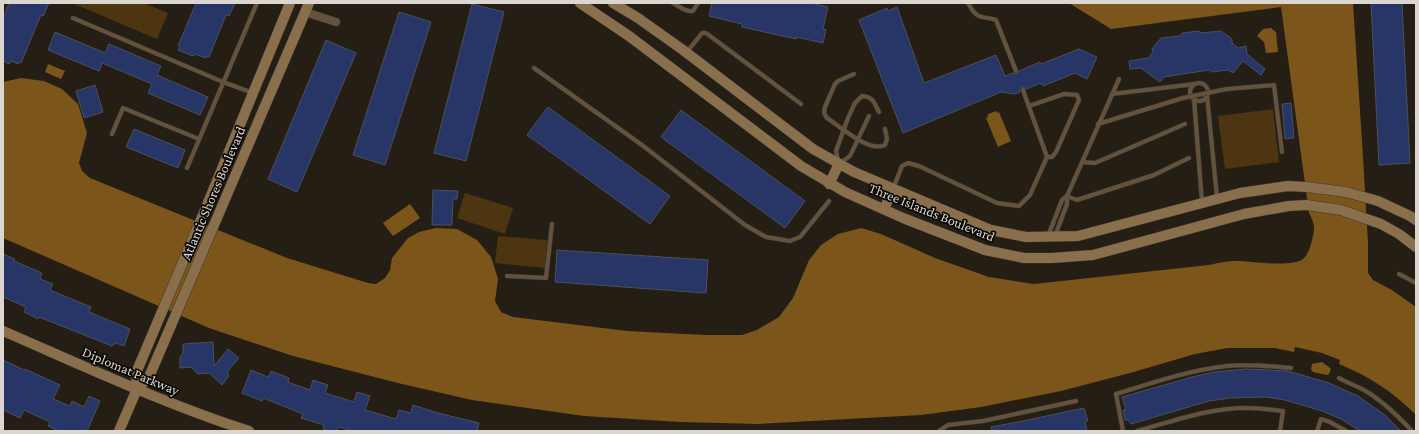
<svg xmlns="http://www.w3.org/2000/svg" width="1419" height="434" viewBox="0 0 1419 434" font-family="'Crimson Pro',serif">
<rect width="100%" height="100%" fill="#251e14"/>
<g fill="#4e3511">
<path d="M72 3H144L168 13 157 39Z"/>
<path d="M1273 109 1279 162 1225 169 1218 116Z"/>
<path d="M465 193 513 208 505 234 457 218Z"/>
<path d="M498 236 547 240 545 268 495 263Z"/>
</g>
<g fill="#7c551b">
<path d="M1069 3H1353L1363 157 1368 243V273L1373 280 1392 290 1416 307V415C1392 391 1370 377 1339 364L1340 360 1322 353 1295 347 1294 352 1275 348H1227L1195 354 1130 373 1061 391 981 407 921 415 759 424 680 422 584 416 472 400 402 384 293 356 209 328 3 238V82L21 78 44 81 62 89 78 104 87 133 79 163 82 171 90 178 287 258 368 283 376 284 385 278 390 270 392 258 408 238 419 232 436 228 457 229 477 240 491 257 498 279 495 301 501 312 513 317 627 331 705 335H742L757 330 779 317 793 298 809 260 821 245 838 234 861 228 881 234 935 258 989 277 1034 284 1209 265C1218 263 1227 261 1236 261 1251 261 1291 268 1303 259 1308 255 1311 245 1312 240 1315 228 1315 224 1309 213L1281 7 1111 29Z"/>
<path d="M1271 28 1276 32 1278 52 1266 53 1264 42 1257 36 1263 29Z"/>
<path d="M48 64 65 71 61 79 45 72Z"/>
<path d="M996 111 997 113 999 112 1011 141 998 147 986 118 988 117V114Z"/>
<path d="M410 204 420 218 393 236 383 223Z"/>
<path d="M1322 362 1329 367 1331 369 1329 374 1327 375 1313 372 1311 369 1312 364Z"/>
</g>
<g fill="#273667" stroke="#4b505c">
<path d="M9 3H49L43 16 41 15 21 63 19 62 18 64 11 61 9 64 3 61V19Z"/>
<path d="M196 3H235L229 16 226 15 209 57 207 56 206 58 194 54 193 56 178 50 180 47 178 46Z"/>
<path d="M712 3H811L828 7 823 29 826 30 823 43 796 37V39L742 27V24L709 16Z"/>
<path d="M1371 3H1402L1410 163 1379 165Z"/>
<path d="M472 4 504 12 466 161 434 153Z"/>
<path d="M897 7 924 83 996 55 1005 76 1013 73 1017 74 1019 71 1040 62 1041 64 1079 49 1097 57 1087 79 1075 73 1043 86 1041 83 1026 89 1022 87 1020 88V92L1015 94 1001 92 903 133 859 20 887 8 888 11Z"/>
<path d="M399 12 431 22 385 165 353 155Z"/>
<path d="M1199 31 1201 33 1221 31 1232 39V43L1238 48 1246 46 1247 54 1265 69 1261 75 1243 61 1233 73 1228 70 1212 72 1209 70 1164 77 1160 82 1141 68 1130 69 1129 61 1148 58 1153 52 1152 49 1161 38 1180 36 1182 33Z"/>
<path d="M55 32 105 53 109 44 161 66 157 75 208 97 200 115 148 93 152 84 102 63 99 71 48 50Z"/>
<path d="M326 40 356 53 297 192 268 179Z"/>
<path d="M95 85 103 112 84 118 76 91Z"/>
<path d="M1291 103 1294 138 1285 139 1282 104Z"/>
<path d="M548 107 670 196 650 224 527 135Z"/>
<path d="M681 110 805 201 785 228 661 137Z"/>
<path d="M134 129 185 150 178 168 126 147Z"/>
<path d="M433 190 458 191 457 199H453L452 225H432Z"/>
<path d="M557 250 708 260 706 293 555 282Z"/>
<path d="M3 254 15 259 14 261 42 273 40 279 53 284 50 290 91 307 89 312 130 329 124 346 116 343 112 346 39 317 38 319 24 312 26 307 3 297Z"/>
<path d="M213 342 214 366 228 349 239 358 228 371V377L222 385 209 373 198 374 191 367 180 368V357L183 353V344Z"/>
<path d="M3 360 24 370 25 369 60 385 53 399 70 406 72 401 84 407 89 396 100 401 87 431H59L48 426 50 422 24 410 20 418 3 410Z"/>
<path d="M1246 369 1288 371 1329 383 1358 396 1385 415 1401 431H1360L1341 419 1322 411 1285 400 1266 397 1230 398 1209 401 1131 424 1128 420H1125L1123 410H1126L1122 397 1192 377 1214 372Z"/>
<path d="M251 370 268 377 271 371 289 378 288 382 310 390 313 380 328 385 325 393 354 402 357 392 370 396 365 410 396 419 399 410 411 413 413 405 438 413 479 423 477 431H352L339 427 337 431H330L323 429 324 425 301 418 303 414 263 398 262 401 242 393Z"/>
<path d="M1084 408 1088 421 1085 422 1087 431H992L991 427 1023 421Z"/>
</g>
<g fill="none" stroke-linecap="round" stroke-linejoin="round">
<defs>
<g id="lane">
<path d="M673 3 683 9 689 11H693L698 3"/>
<path d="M968 3C978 21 980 15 996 20L1016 71"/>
<path d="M73 18 223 82 253 93"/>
<path d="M687 52 702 33H706L801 104"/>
<path d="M534 68 642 145 745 225 766 237 790 241 800 237 829 201"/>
<path d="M854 74 838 81 835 84 825 107 824 113 827 118C841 127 869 153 885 145L887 139 885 129"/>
<path d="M1119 79 1067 196 1077 200 1154 175 1189 158"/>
<circle cx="1199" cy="92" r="9"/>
<path d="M1227 89 1274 85 1282 152"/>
<path d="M1112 94 1195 84"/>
<path d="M1207 95 1217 198"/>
<path d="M1194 99 1202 202"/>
<path d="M1029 106 1064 94 1077 95 1079 100 1056 152 1052 157H1047"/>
<path d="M869 116 850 156 839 164 836 151 848 118 855 103 862 96C874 97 874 103 879 112"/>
<path d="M1098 124 1183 98"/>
<path d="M112 134 123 108 199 139"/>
<path d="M1082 162 1095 163 1185 124"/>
<path d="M187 168 257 3"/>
<path d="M893 189 902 166 908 163 919 166 997 203 1019 206 1030 195 1047 157 1023 90"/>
<path d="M1048 236 1062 200 1067 196V204L1055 236"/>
<path d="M1399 274 1416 283"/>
<path d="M507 276 546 278 552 224"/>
<path d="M1339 378C1346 382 1354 385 1362 389 1381 399 1397 415 1412 431"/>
<path d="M939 431 948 425 983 421 1076 401"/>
<path d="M1123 431 1116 394C1152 383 1189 370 1227 366 1248 364 1270 366 1291 368"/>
<path d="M1137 431C1174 421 1211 407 1249 408 1261 408 1272 410 1283 411L1280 431"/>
<path d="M1317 431 1321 419 1330 422 1346 431"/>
</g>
<path id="street" d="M305 12 336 22"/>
<g id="secondary">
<path d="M580 3 629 36 801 166 845 192 903 218 985 250 1024 258H1052L1093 255 1244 214 1289 206 1307 205 1341 210 1381 224 1399 234 1416 247"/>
<path d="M613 3 638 18 683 50 813 149 854 172 991 230 1026 237 1078 236 1240 193 1288 186 1307 187 1346 192 1378 201 1410 216 1416 220"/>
<path d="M829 184 839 164"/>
<path d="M884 209 893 189"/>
<path d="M3 331C84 366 165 404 249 431"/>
<path d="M137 389 136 373 205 210 290 3"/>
<path d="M119 431 137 389 149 377 309 3"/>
</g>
</defs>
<use href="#lane" stroke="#3e382e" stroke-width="5"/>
<use href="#street" stroke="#3e382e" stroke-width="9"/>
<use href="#secondary" stroke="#3e382e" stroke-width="11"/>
<g stroke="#605a51" stroke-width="2" stroke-dasharray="1 3" stroke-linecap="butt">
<path d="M1162 3 1164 22"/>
<path d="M1214 3 1216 15"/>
<path d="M1266 3V9"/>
</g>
<use href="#lane" stroke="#63523d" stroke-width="4"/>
<use href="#street" stroke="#63523d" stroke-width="8"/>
<use href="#secondary" stroke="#8a6f4c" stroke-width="10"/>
<defs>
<path id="lane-bridge" d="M1183 98 1227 89"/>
</defs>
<use href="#lane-bridge" stroke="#3e382e" stroke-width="5" stroke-linecap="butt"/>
<use href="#lane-bridge" stroke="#63523d" stroke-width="4"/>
</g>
<g text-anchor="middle" stroke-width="3.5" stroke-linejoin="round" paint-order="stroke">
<g font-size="14" fill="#dbd6d0" stroke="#0b0805">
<text transform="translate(213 193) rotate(-67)" y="5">Atlantic Shores Boulevard</text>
<text transform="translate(932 212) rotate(22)" y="5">Three Islands Boulevard</text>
<text transform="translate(131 371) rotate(23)" y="5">Diplomat Parkway</text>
</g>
</g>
<rect width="1419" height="434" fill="none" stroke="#dbd6d0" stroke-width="8"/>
</svg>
